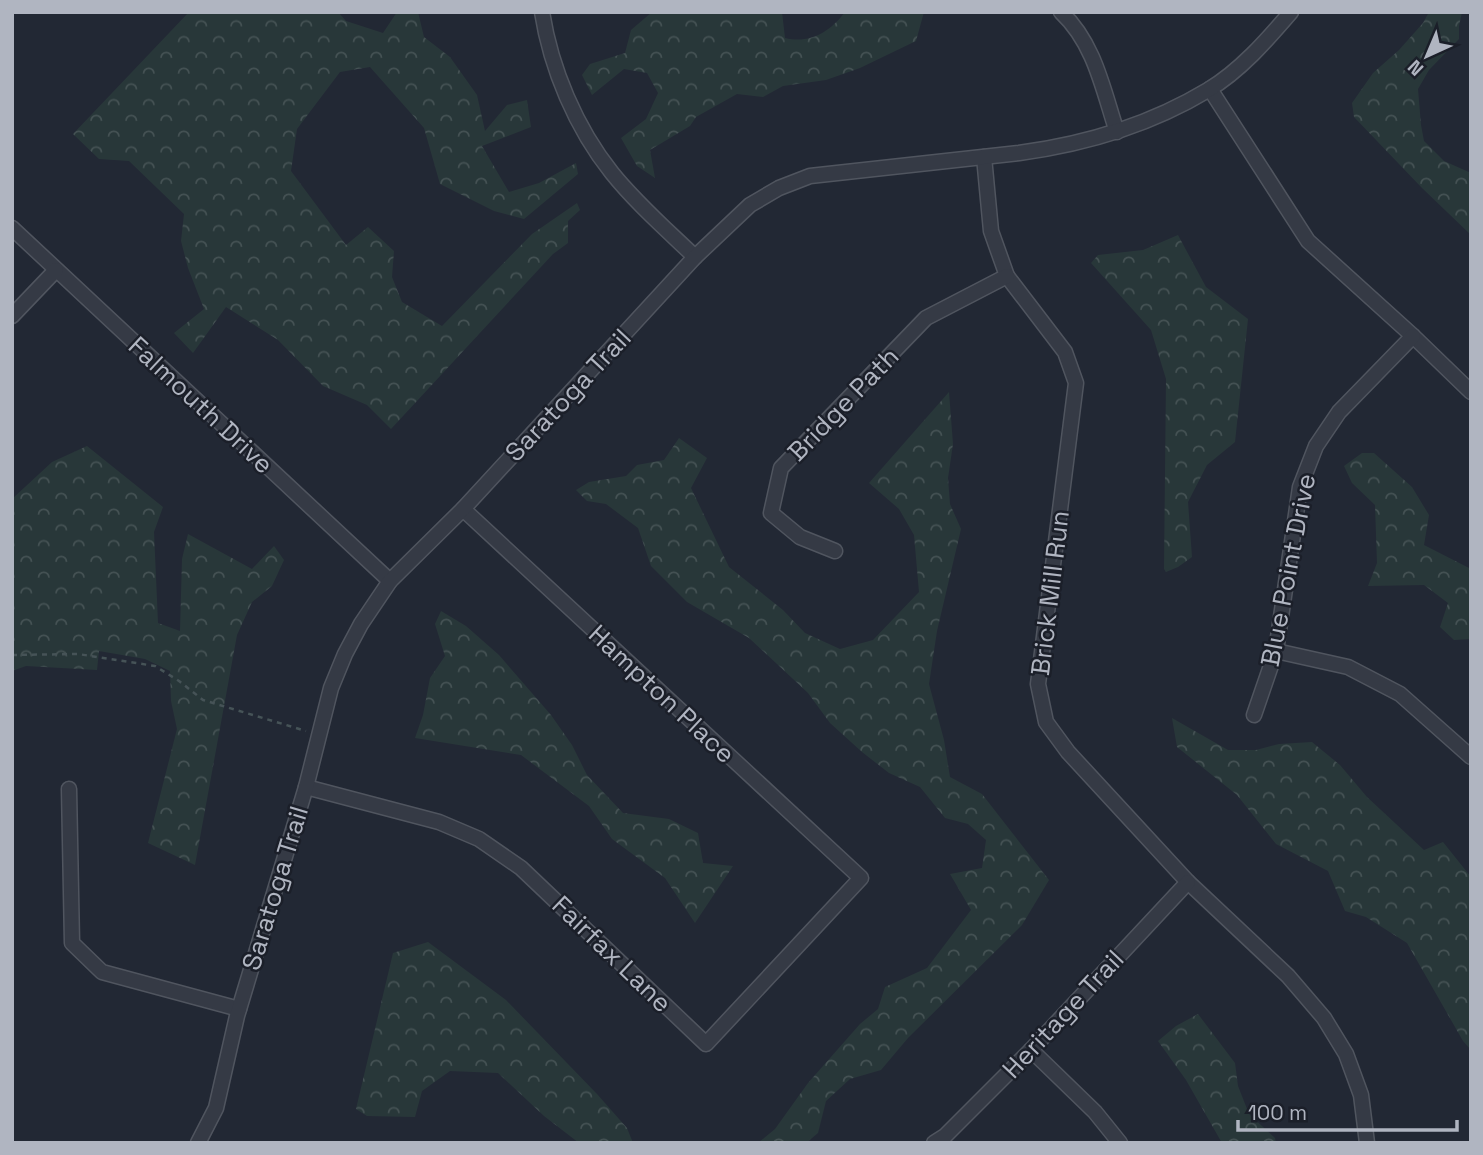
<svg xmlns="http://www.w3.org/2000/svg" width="1483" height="1155" viewBox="0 0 1483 1155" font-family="'Space Grotesk',sans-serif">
<defs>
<pattern id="forest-crowns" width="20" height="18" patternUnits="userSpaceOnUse" patternTransform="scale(1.75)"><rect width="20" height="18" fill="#283739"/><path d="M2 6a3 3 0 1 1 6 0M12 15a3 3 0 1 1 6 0" fill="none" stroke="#455254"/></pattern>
</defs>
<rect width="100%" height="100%" fill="#222834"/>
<g fill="url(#forest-crowns)">
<path d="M189 12H338L346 21 383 33 397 12H418L424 37 450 57 477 95 485 131 507 105 527 100 531 127 482 146 509 192 539 183 576 163 578 174 524 219 494 211 440 184 424 128 370 67 340 72 297 129 291 171 346 245 368 227 394 251 392 277 402 302 442 326 532 234 577 203 580 210 568 221V243L553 254 391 429 367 405 323 386 278 340 226 307 193 353 174 333 204 309 188 268 181 241 184 214 129 161 99 159 73 134Z"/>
<path d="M652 12H782L785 38C810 44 830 32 845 12H924L916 41 860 68 826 80 783 86 763 97 737 94 696 117 690 126 650 150 655 178 637 166 621 138 646 119 658 93 647 73 624 69 592 95 582 75 590 64 625 53 631 30Z"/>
<path d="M1429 12H1462L1459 26V39L1429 70 1418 89 1421 125 1424 141 1444 161 1471 173V235L1422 188 1354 117 1352 103 1373 73 1399 50 1423 23Z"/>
<path d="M1178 235 1206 287 1248 319 1235 442 1207 465 1188 502 1192 557 1178 567 1166 572 1164 569 1166 379 1151 330 1091 263 1098 255 1143 250Z"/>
<path d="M949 392 953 444 948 478 950 504 961 529 937 631 929 684 944 740 950 777 982 794 1049 880 1022 925 908 1038 881 1070 850 1079 826 1101 818 1133 806 1143H758L775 1129 808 1083 860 1024 878 1009 885 987 927 968 971 910 950 874 982 868 986 840 968 824 945 818 920 787 889 773 862 752 830 723 808 693 749 638 687 602 651 566 638 528 606 504 587 501 576 490 589 482 626 476 637 465 664 460 679 438 707 458 691 488 729 567 783 610 805 633 840 649 873 640 919 592 914 535 899 509 869 483Z"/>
<path d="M87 446 163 507 154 532 158 623 180 631 182 559 188 534 252 569 274 546 284 560 272 586 252 602 237 635 195 865 148 843 177 729 171 701 170 671 145 659 99 651 97 670 26 666 12 671V499L52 462Z"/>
<path d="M1362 453H1374L1412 487 1429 515 1424 545 1471 569V639L1454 640 1440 627 1448 603 1424 585 1368 586 1377 563 1375 505 1352 483 1344 466Z"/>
<path d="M441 611 466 626 499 655 551 715 572 745 587 775 623 813 669 819 698 833 703 863 733 866 695 923 665 878 612 839 589 806 521 755 415 738 423 715 430 678 445 656 435 624Z"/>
<path d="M1172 718 1228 750H1256L1279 744 1312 742 1340 765 1367 797 1424 850 1443 842 1471 877V1050L1463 1041 1407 943 1366 917 1345 911 1328 871 1276 844 1237 795 1177 747Z"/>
<path d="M428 942 506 1000 597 1094 627 1128 633 1143H579L544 1116 498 1073 450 1071 422 1091 415 1117 367 1116 356 1109 393 953Z"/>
<path d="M1198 1014 1235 1063 1238 1086 1249 1114 1275 1138 1276 1143H1222L1186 1080 1158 1041 1176 1026Z"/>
</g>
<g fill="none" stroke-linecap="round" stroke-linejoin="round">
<defs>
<g id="minor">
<path d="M542 12C551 69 576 128 612 173 636 203 667 230 695 257"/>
<path d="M1061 12C1095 44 1103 90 1117 132"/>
<path d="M1210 89 1308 241 1413 336 1471 392"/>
<path d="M984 157 991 231 1007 276 1065 352 1076 383 1038 684 1046 722 1068 752 1188 882 1288 976 1324 1018 1346 1054 1361 1095 1367 1143"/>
<path d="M12 228 390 581"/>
<path d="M12 316 56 270"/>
<path d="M835 551 800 537 771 513 781 468 926 318 1007 276"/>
<path d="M1276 651 1348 667 1400 694 1471 757"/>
<path d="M1254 715 1276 651 1300 487 1316 446 1339 412 1413 336"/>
<path d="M306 787 439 822 479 839 521 868 706 1044 861 878 463 509"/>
<path d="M69 789 72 943 102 972 239 1009"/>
<path d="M1031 1050 1095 1112 1120 1143"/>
<path d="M198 1143 216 1108 237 1016 306 787 331 688 345 654 361 624 390 581 463 509 695 257 750 205 779 188 810 176 1019 153C1086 144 1150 125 1208 90 1240 71 1267 40 1291 12"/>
<path d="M934 1143 945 1136 1031 1050 1188 882"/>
</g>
</defs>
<use href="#minor" stroke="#50555f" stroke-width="17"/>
<path stroke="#465357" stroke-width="2.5" stroke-dasharray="5 5" stroke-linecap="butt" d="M12 655 78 654 155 666 179 681 203 700 306 731"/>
<use href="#minor" stroke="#353a45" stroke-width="14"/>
</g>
<g text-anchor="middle" stroke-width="5" stroke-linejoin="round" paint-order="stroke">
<g font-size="26" fill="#b0b5c1" stroke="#1b1f29">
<text transform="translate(568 395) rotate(-47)" y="9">Saratoga Trail</text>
<text transform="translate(843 404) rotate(-46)" y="9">Bridge Path</text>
<text transform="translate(201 405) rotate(43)" y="9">Falmouth Drive</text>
<text transform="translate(1288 570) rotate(-79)" y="9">Blue Point Drive</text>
<text transform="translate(1050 593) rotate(-83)" y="9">Brick Mill Run</text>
<text transform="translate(662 694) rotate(43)" y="9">Hampton Place</text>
<text transform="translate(275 888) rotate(-73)" y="9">Saratoga Trail</text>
<text transform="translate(612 954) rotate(44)" y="9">Fairfax Lane</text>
<text transform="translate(1063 1014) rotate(-47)" y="9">Heritage Trail</text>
</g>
</g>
<rect width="1483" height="1155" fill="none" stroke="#b0b5c1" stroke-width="28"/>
<g transform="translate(1427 56) rotate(224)" stroke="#1b1f29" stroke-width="5" paint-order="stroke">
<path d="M0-5L12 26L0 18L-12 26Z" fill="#b0b5c1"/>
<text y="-10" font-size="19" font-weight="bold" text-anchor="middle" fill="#b0b5c1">N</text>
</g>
<path d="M1238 1120v10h219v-10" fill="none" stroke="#b0b5c1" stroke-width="3.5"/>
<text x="1248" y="1120" font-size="21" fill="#b0b5c1" stroke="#1b1f29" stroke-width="5" paint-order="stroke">100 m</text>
</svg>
